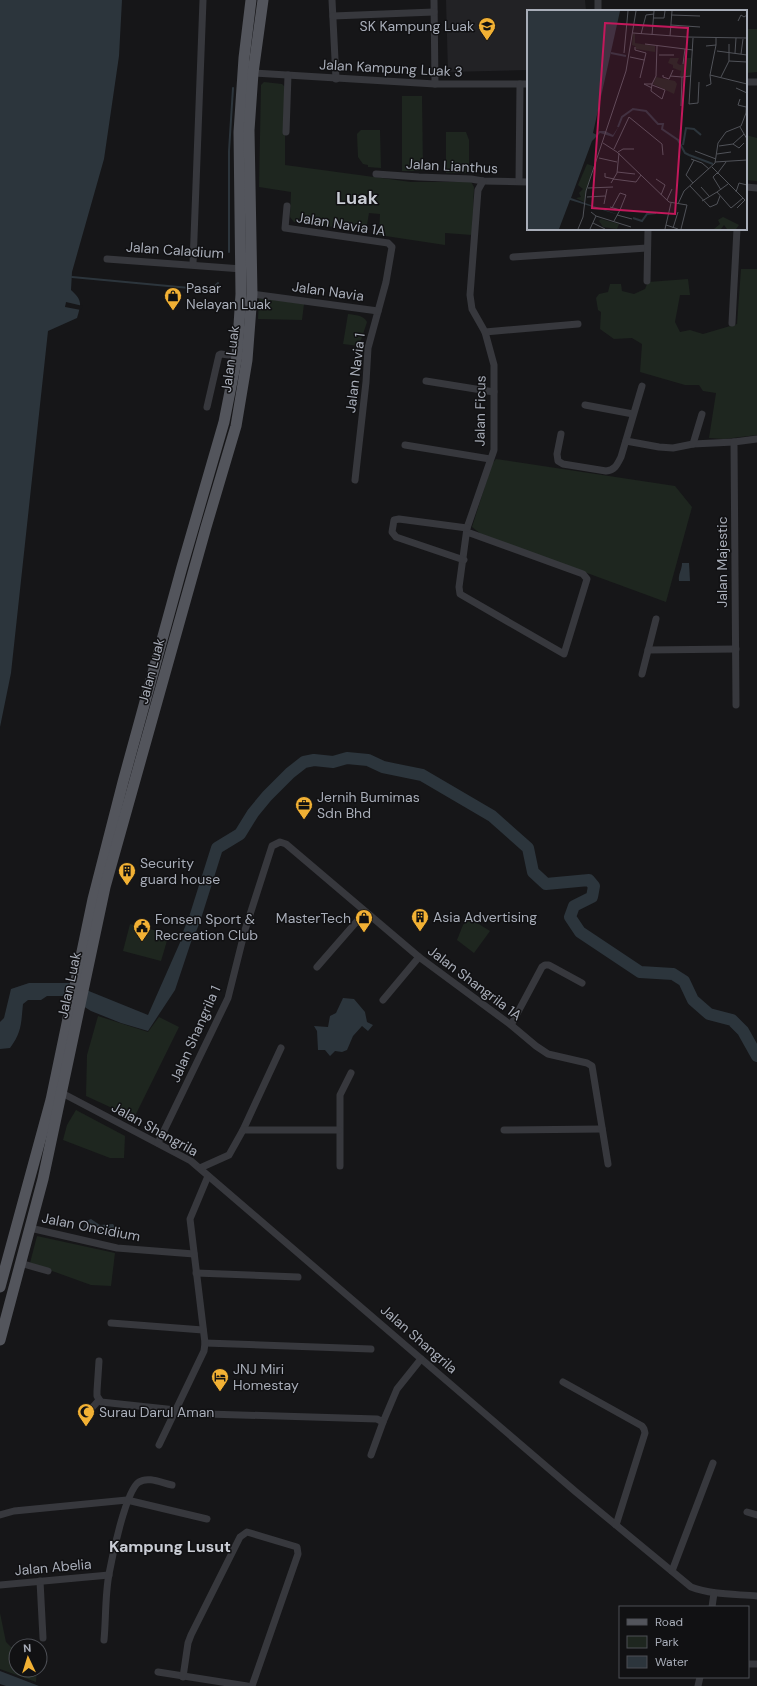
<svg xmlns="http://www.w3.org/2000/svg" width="757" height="1686" viewBox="0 0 757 1686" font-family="'DM Sans',sans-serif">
<rect width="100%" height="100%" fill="#161618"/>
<path fill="#222225" d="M446 0H585L586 11H528V70L448 72Z"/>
<g fill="#1e261f">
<path d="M746 29H757V72L746 73Z"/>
<path d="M264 82 282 84 285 87V165L411 182H471L474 187 472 235 445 233V245L379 235 380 214 369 213 366 231 294 222 290 217 291 192 259 187 261 85Z"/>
<path d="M402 96H422L423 171H402Z"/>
<path d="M361 130H380L381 168 368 167V165L363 164 358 157 357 134Z"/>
<path d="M446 132H466L469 140V173H446Z"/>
<path d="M746 135 757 138V181L746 180Z"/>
<path d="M741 269H757V435L724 439 709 438 716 393 703 391 699 385H685L640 372 642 344 632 338 614 339 600 329 601 312 598 310 596 298 599 294 608 292 610 284H621L622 291 634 294 645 289 648 282 688 279 690 295H680L675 322 680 332 690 330 703 334 737 324Z"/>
<path d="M259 298 304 304 302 320 258 319Z"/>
<path d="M348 314C355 315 364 315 367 322L359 346 343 344Z"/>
<path d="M496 459 675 486 692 507 666 602 481 534 472 527 492 464Z"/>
<path d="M469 918 490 931 474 953 457 940 463 925Z"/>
<path d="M130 924 169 934 161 961 123 951Z"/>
<path d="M98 1016 148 1032 159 1017 179 1027 134 1118 86 1096 87 1055Z"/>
<path d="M76 1110 125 1136 124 1158H110L63 1140 67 1125Z"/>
<path d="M37 1236 115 1253 111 1286 91 1285 30 1263Z"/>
<path d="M0 1613 6 1642 11 1647 16 1646V1670H37L36 1682 0 1669Z"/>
</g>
<g fill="#2c353c">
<path d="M0 0H122L119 56 104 159 72 272 71 290C83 301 81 304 77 318L48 331 11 673 0 727Z"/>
<path d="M682 563H689L690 581H679C678 574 682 570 682 563Z"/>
<path d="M194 921V933L175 990 148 1031 121 1023 91 1011 67 996H47L41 1000H28L23 1004C21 1023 22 1032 10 1048L0 1049V1022L4 1018 11 989 29 983H69L148 1015 182 938Z"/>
<path d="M343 998 354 999 365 1012 367 1022 373 1025 368 1031 362 1026 353 1036 347 1050 342 1052 335 1051 330 1056 325 1050H318L317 1031 314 1026 328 1027 330 1016 336 1013Z"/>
<path d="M91 1219 100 1225 113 1224 115 1227 113 1235 111 1237 85 1230 83 1228 86 1221Z"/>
<path d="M0 1671 39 1686H6L0 1684Z"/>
</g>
<path fill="#161618" d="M66 302 83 306 81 310 65 307Z"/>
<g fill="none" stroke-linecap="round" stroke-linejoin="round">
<g stroke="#2c353c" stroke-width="2">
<path d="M229 252V151L233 88"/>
<path d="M72 277 211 290 218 283"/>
</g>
<path stroke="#2c353c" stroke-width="12" d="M188 935 194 921 217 848 240 834 253 813 267 796 290 773 304 762 314 760 333 762 347 758 368 760 383 767 422 775 492 816 528 848 533 872 546 884 589 880 594 886 592 897 574 906 570 917 580 932 640 972 673 974 684 981 693 1000 709 1014 732 1020 743 1031 757 1056"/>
<g stroke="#37383d" stroke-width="7">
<path d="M332 0 336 79"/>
<path d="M434 0 435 84"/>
<path d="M598 0V11"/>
<path d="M333 16 434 12"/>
<path d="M253 73 435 84H528"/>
<path d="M746 82H757"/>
<path d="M286 132 288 75"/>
<path d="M376 174 419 177 471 179 483 181 528 182"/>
<path d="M519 181 520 84"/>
<path d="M746 187 757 188"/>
<path d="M287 206 285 228 388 243 392 247 386 282 368 348 366 382 355 480"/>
<path d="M513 257 647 248"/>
<path d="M107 259 242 269"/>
<path d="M193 264 203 0"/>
<path d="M647 281 648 229"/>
<path d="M252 294 378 311"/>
<path d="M732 323 737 229"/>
<path d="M485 332 578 324"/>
<path d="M426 381 494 392"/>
<path d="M585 405 633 414"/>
<path d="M207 407 219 355 221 354 237 356"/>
<path d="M561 434 557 454 558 461 563 464 606 471C615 470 617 465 621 457L642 386"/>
<path d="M626 441 659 447 673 448 693 444 734 442"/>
<path d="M693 444 702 414"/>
<path d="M405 445 490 459"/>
<path d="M467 532 583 574 587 579 564 654 460 594 459 587 467 528 494 450V365L485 332 472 309 470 295 478 190 483 181"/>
<path d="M464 560 396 537 392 532 394 520 399 519 467 528"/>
<path d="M648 650 736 649"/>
<path d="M642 674 656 619"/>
<path d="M736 705 734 442 757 439"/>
<path d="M317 967 365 912"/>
<path d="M383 1000 419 957"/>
<path d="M511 1025 542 967 545 965H549L582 983"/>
<path d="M62 1093 191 1161 576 1492 691 1587C712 1595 735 1594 757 1596"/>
<path d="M243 1130 281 1048"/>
<path d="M504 1130 602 1129"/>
<path d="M158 1143 228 998 245 930 272 846 280 842 286 844 419 957 511 1025 536 1046 548 1054 587 1063 592 1066 608 1164"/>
<path d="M340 1166V1095L351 1073"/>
<path d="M200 1168 229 1155 243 1130H339"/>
<path d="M30 1228 117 1248 194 1254"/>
<path d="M20 1263 48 1271"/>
<path d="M196 1273 298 1277"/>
<path d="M111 1323 203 1330"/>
<path d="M205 1343 371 1349"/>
<path d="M99 1361 97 1391V1396L101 1402 176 1410"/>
<path d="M563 1382 642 1426 644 1429 645 1433 616 1525"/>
<path d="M87 1411 91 1409 99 1400"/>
<path d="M175 1413 377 1419 383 1422 397 1389 421 1359"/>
<path d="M159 1445 204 1351 205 1343 190 1219 208 1176"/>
<path d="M371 1455 383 1422"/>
<path d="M747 1512 757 1515"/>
<path d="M0 1515 14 1511 127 1500 207 1519"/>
<path d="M672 1571 713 1463"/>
<path d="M40 1581 43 1638"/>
<path d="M0 1585 109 1575"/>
<path d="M712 1607 714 1593"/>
<path d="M104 1640C106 1619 105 1595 109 1574 112 1557 126 1490 139 1482 148 1476 162 1483 172 1485"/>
<path d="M748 1664H757"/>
<path d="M158 1672 247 1686"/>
<path d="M183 1677 188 1643 191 1635 240 1537 247 1532 297 1547 298 1554 252 1686"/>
<path d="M698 1686 700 1677"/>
</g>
<g stroke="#53555c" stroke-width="11">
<path d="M0 1287 51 1100 93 899 123 782 182 567 224 422 237 356 241 294 239 132 244 58 251 0"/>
<path d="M0 1340 43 1179 105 887 206 527 236 426 247 360 252 294 249 130 253 73 263 0"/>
</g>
</g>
<defs>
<symbol id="school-pin" viewBox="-11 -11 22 30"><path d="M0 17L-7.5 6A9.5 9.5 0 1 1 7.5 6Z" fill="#f2b134" stroke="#111113"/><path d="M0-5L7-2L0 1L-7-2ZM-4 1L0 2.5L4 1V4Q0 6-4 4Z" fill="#111"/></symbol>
<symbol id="shop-pin" viewBox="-11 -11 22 30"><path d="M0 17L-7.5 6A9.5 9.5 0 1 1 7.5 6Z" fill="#f2b134" stroke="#111113"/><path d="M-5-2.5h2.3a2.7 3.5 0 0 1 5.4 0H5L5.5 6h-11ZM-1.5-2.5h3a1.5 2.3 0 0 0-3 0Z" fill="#111"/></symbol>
<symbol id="office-pin" viewBox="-11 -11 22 30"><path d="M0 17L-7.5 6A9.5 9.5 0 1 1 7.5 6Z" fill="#f2b134" stroke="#111113"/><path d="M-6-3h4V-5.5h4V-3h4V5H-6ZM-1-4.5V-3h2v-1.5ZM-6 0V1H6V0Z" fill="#111"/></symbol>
<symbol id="building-pin" viewBox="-11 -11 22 30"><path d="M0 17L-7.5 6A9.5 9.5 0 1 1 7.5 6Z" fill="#f2b134" stroke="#111113"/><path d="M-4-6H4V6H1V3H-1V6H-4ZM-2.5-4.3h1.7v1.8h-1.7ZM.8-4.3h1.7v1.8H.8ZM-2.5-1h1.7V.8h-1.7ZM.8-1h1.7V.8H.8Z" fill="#111"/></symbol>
<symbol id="civic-pin" viewBox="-11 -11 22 30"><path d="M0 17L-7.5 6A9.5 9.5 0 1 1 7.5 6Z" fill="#f2b134" stroke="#111113"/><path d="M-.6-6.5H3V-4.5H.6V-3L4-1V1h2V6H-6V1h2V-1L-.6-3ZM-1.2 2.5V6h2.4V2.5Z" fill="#111"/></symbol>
<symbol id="hotel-pin" viewBox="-11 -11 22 30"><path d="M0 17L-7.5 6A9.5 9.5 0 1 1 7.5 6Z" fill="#f2b134" stroke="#111113"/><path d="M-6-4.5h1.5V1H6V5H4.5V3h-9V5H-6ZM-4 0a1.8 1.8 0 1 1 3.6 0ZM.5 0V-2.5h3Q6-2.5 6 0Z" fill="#111"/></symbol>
<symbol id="mosque-pin" viewBox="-11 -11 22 30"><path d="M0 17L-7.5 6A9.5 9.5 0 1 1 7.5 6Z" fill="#f2b134" stroke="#111113"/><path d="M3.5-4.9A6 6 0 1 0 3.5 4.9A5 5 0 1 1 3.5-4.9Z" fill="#111"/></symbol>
</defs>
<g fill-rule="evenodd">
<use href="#school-pin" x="477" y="16" width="20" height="27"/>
<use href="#shop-pin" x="163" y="286" width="20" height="27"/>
<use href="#office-pin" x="294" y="795" width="20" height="27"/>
<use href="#building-pin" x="117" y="861" width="20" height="27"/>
<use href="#building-pin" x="410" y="907" width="20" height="27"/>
<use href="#shop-pin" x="354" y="908" width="20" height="27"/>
<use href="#civic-pin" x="132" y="917" width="20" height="27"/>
<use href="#hotel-pin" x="210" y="1367" width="20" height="27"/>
<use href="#mosque-pin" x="76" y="1402" width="20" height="27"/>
</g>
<g text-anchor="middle" stroke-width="3" stroke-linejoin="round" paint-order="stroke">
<g font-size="14" fill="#a8adb8" stroke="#111113" text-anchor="start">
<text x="474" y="31" text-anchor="end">SK Kampung Luak</text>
<text x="186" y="293">Pasar<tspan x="186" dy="16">Nelayan Luak</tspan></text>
<text x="317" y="802">Jernih Bumimas<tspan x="317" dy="16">Sdn Bhd</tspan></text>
<text x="140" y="868">Security<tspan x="140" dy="16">guard house</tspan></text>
<text x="433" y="922">Asia Advertising</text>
<text x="351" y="923" text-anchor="end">MasterTech</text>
<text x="155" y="924">Fonsen Sport &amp;<tspan x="155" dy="16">Recreation Club</tspan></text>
<text x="233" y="1374">JNJ Miri<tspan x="233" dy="16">Homestay</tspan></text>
<text x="99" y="1417">Surau Darul Aman</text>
</g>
<g font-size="14" fill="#a8adb8" stroke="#111113">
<text transform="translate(391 68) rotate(3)" y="5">Jalan Kampung Luak 3</text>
<text transform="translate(452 166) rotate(3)" y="5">Jalan Lianthus</text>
<text transform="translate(341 224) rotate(9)" y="5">Jalan Navia 1A</text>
<text transform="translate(175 250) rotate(4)" y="5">Jalan Caladium</text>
<text transform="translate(328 291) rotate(8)" y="5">Jalan Navia</text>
<text transform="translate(230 359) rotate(-83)" y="5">Jalan Luak</text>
<text transform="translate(355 373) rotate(-83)" y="5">Jalan Navia 1</text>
<text transform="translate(480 411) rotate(-89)" y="5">Jalan Ficus</text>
<text transform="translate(722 562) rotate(-90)" y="5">Jalan Majestic</text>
<text transform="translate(151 671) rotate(-75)" y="5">Jalan Luak</text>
<text transform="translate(475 983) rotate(37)" y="5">Jalan Shangrila 1A</text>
<text transform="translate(69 985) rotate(-78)" y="5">Jalan Luak</text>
<text transform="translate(195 1034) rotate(-66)" y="5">Jalan Shangrila 1</text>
<text transform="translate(155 1129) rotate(29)" y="5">Jalan Shangrila</text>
<text transform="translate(91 1227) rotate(11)" y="5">Jalan Oncidium</text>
<text transform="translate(419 1339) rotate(41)" y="5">Jalan Shangrila</text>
<text transform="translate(53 1567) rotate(-5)" y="5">Jalan Abelia</text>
</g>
<g font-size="16" font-weight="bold" fill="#c9ccd4" stroke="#111113">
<text x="170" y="1552">Kampung Lusut</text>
</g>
<g font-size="18" font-weight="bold" fill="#c9ccd4" stroke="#111113">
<text x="357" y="204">Luak</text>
</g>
</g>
<g transform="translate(527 10)">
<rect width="220" height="220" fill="#161618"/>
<path d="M106 24H108V33L128 36V42L109 39 108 36 105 35ZM143 48H152L150 53 153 55 156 54 157 48H164L163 66H153L154 61 146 58V55L141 53ZM129 67 148 71 150 74 147 84 126 74ZM60 154 66 156 57 192 49 188 54 187 52 183 56 179 51 175ZM196 207 212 215 209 219H200L197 215 194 219H187L193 214 191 210ZM74 209 92 214 90 219 76 217 72 211Z" fill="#1e261f"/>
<path d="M0 1H93L66 123 70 125 72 121H78L86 125 92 116 86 127 73 123 65 131 44 188 92 205 43 190 32 219H0Z" fill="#2c353c"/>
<path fill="none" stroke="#2c353c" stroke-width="2" d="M84 43 99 46M91 117 95 107 106 99 119 101 131 114H136L135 119 151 130 158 143 162 145M156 135 159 118 167 119 174 125M162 145 186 154M106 208 115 211 120 204 129 203"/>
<path fill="none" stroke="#505258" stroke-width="1" d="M144 5 173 6M126 8H137L138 1M211 11 214 5 217 7 220 5M144 15 173 17M106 23 160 27 220 28M114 24 119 5 127 4M125 25 127 1M143 26 145 1M166 28 162 94 171 93 172 72M118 34 166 40M189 35 183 65 220 74M179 36 189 35V27M108 37V40L119 43 113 68M190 41 220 45M97 43 101 1M208 43 209 28M214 44 216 29M132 45H147M103 47 117 50M202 51 220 52M156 54 158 39M136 65V67L142 69 146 60M143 66 155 67M194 67 202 51V34M125 75 138 80 135 89 124 81 125 74 129 66 130 36M179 76 184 74 183 65M125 78 117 74H125M209 78 220 83M213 89 211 95 219 97M154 96 155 67 164 66M213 117 220 129M76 133 90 142 142 192 160 195 154 219M206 134 212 138 217 133M192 136 206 134 217 124M87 139 102 107 135 134 136 145M168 141 189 149M91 142 96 139H107M190 144 204 142M72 148 90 152M164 149 175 153 182 159M188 152 220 150M185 157 216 188M90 162 108 164M78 163V167L87 169M190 163 186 167 194 180M190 164 199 152M86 169 109 172 114 165M129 169 138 175 134 185M84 173 90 163 92 143M166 173 159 165 167 150M201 174 190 182 204 198 216 188M163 176 183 197 190 194 193 186M174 177 182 186M61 178 86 177M209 182 212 173 220 175M60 187 78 186M140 190 145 179M175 191 190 182M77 194 80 179M151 194 157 181 188 153 191 133 199 122 214 116 219 103 220 85M83 197 93 200 87 211M85 198 93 183 99 185 93 200M210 198 218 190 216 188M64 202 69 206 104 217M90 205 105 209M66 213 78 219M139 215 151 219M146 218 151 202M51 219 56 207 59 181 99 61 109 1M63 219 69 206M138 219 144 193"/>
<path fill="#c2185b" fill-opacity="0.15" stroke="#c2185b" stroke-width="2" d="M78 13 161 18 148 204 65 198Z"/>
<rect width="220" height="220" fill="none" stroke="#a8adb8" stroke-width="2"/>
</g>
<rect x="619" y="1606" width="130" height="72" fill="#111113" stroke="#4d4f55"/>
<rect x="627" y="1619" width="20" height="6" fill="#53555c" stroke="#4d4f55"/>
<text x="655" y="1626" font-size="12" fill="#a8adb8">Road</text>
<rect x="627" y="1636" width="20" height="12" fill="#1e261f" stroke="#4d4f55"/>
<text x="655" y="1646" font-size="12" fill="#a8adb8">Park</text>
<rect x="627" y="1656" width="20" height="12" fill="#2c353c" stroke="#4d4f55"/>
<text x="655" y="1666" font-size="12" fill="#a8adb8">Water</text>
<g transform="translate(28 1658) rotate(356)"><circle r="19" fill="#111113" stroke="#4d4f55"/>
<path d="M0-3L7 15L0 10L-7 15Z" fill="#f2b134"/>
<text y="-6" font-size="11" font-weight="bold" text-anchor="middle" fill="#a8adb8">N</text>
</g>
</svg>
